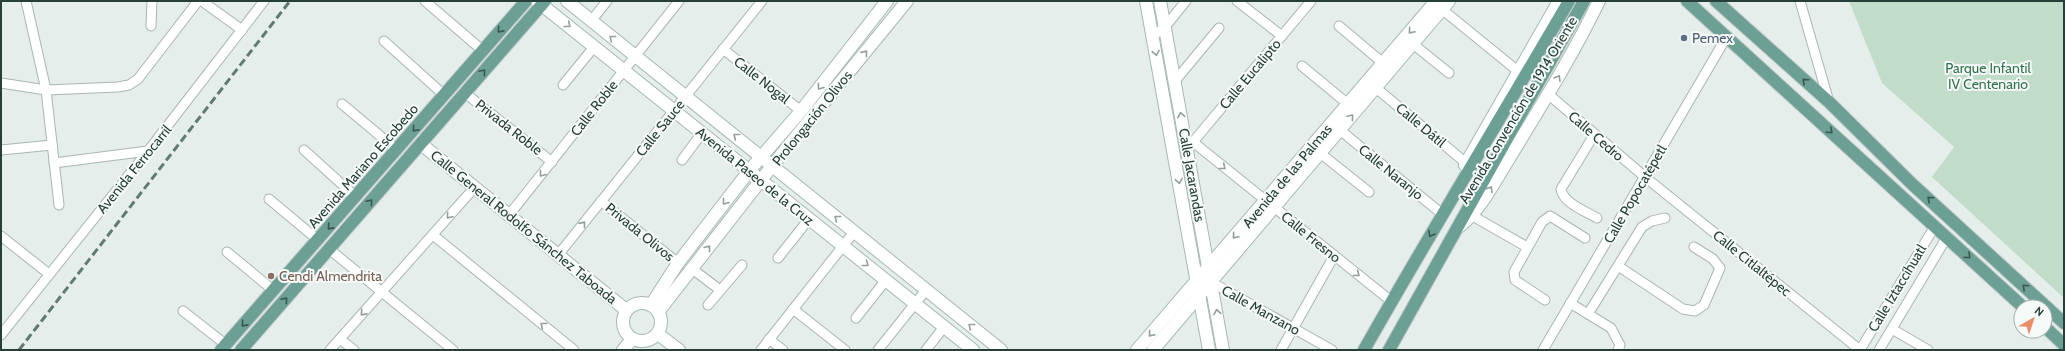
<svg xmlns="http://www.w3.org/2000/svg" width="2065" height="351" viewBox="0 0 2065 351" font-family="Cabin,sans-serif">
<rect width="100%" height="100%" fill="#e6eeeb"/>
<path fill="#c1ddc9" d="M1849 1H2064V298L1932 177 1954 147 1882 83Z"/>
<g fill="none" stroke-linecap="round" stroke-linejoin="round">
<defs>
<g id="street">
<path d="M26 1 46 90 59 205"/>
<path d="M202 1 242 30"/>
<path d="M425 1 482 50"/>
<path d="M1237 1 1282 36"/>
<path d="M1800 1 1829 102"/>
<path d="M1438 6 1519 72"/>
<path d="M591 21 607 1"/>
<path d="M151 26 152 1"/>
<path d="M1339 26 1383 63"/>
<path d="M1153 36 1165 27 1186 1"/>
<path d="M384 41 444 95"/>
<path d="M1413 44 1449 73"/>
<path d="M723 49 801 111"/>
<path d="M1302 66 1348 104"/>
<path d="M1175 81 1219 28"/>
<path d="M1 83 46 90 118 87 129 85 138 79 198 1"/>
<path d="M563 85 594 47"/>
<path d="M1376 88 1466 163"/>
<path d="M465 93 552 162"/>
<path d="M1548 94 1645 177 1860 350"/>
<path d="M342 104 397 150"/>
<path d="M1340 130 1442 214"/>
<path d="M1594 135 1561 189C1563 203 1585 211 1597 218"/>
<path d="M1193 142 1391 301"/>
<path d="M1188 143 1193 142 1311 1"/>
<path d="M1 150 52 145"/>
<path d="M304 150 356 197"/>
<path d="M1320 153 1369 192"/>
<path d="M682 160 702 133"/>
<path d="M54 163 148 151"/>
<path d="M269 199 318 240"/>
<path d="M601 201 678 263"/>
<path d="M509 215 679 1"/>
<path d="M1471 215 1527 247"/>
<path d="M433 235 574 350"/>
<path d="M1 236 49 274"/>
<path d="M329 249 453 350"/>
<path d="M227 252 273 290"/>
<path d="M558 255 762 1"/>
<path d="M778 258 809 219"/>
<path d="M1618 266 1683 309 1695 311 1704 305 1720 268 1713 259 1694 247"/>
<path d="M691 268 720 290"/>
<path d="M1211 282 1332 350"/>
<path d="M1545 300 1515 280 1514 272 1542 222 1550 216 1585 238"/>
<path d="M1570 303 1611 328 1620 345 1618 350"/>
<path d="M708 305 742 265"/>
<path d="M793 309 845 350"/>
<path d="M183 311 225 344"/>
<path d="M1588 314 1642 227 1652 221 1665 218"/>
<path d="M856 318 886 280"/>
<path d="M1892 329 1928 350"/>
<path d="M1 335 148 151 264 1"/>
<path d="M340 339 354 350"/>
<path d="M769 339 783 350"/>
<path d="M330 350 475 187"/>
<path d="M761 350 854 232"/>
<path d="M878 350 926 290"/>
<path d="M926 350 944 327"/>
<path d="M1281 350 1334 256"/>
<path d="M1543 350 1726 38"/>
<path d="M1860 350 1935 226"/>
<path d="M1879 350 1947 237"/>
</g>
<g id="secondary">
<path d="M537 1 973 350"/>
<path d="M567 1 1001 350"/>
<path d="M1146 1 1209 350"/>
<path d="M1160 1 1223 350"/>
<path d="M421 144 626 310"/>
<path d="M1465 165 1559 1"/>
<path d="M1460 226C1482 208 1495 181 1510 157 1541 106 1573 55 1599 1"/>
<circle cx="642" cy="322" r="19"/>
<path d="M651 305 678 263 749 171 801 111 887 1"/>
<path d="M658 312 772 166 907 1"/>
<path d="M658 334 679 350"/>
<path d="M623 350 632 339"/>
<path d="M1137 350 1436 1"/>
<path d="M1153 350 1449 1"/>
</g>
<g id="primary">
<path d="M1687 1 2023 307"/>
<path d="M1716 1 1829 102 1912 184 2064 323"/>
<path d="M2045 327 2064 345"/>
<path d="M221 350 526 1"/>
<path d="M241 350 545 1"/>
<path d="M1364 350C1430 233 1501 118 1569 1"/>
<path d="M1389 350 1584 1"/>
</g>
</defs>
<use href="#street" stroke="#a9b6b2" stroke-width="11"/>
<use href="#secondary" stroke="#a5b9b3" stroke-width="14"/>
<use href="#primary" stroke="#c2c9c8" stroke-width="14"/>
<use href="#street" stroke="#fff" stroke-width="9"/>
<use href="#secondary" stroke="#fff" stroke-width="12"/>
<use href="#primary" stroke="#6da095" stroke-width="12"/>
<path stroke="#617a74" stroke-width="3" stroke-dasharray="8 4" stroke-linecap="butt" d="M19 350 290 1"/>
</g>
<defs><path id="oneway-chevron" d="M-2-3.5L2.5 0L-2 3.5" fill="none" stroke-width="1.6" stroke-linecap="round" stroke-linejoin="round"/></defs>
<g stroke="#929f9c">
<use href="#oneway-chevron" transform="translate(568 25) rotate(39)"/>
<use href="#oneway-chevron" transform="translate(1411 31) rotate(131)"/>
<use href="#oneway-chevron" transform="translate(612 38) rotate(-141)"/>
<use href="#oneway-chevron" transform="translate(865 53) rotate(-51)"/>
<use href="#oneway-chevron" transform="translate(1156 53) rotate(80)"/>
<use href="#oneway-chevron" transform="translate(1558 78) rotate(-59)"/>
<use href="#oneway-chevron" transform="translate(820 87) rotate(127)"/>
<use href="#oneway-chevron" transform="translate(1181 115) rotate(-100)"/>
<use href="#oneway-chevron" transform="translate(1351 117) rotate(-50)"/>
<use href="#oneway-chevron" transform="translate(736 136) rotate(-142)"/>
<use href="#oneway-chevron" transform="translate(1223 167) rotate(39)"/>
<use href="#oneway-chevron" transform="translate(542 174) rotate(128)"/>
<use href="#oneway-chevron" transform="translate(1179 181) rotate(80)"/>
<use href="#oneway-chevron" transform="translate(1490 189) rotate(-58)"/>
<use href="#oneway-chevron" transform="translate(725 202) rotate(128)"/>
<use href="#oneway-chevron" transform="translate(449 216) rotate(131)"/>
<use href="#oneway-chevron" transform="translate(837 218) rotate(-141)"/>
<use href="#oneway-chevron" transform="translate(583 224) rotate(-51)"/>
<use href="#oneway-chevron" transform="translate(1235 236) rotate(131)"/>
<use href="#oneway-chevron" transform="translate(708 248) rotate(-52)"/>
<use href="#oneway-chevron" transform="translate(866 264) rotate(38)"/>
<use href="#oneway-chevron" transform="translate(1357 274) rotate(38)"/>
<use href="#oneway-chevron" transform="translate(1217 312) rotate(-100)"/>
<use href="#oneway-chevron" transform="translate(363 313) rotate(132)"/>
<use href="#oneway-chevron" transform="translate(543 325) rotate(-141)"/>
<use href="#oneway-chevron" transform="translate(971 326) rotate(-141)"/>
<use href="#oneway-chevron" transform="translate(1151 334) rotate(131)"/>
</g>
<g stroke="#385750">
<use href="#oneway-chevron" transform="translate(500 30) rotate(132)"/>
<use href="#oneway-chevron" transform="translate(483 72) rotate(-50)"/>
<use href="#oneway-chevron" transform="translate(1805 81) rotate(-138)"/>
<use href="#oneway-chevron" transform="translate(415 129) rotate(131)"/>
<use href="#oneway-chevron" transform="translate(1830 131) rotate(42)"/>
<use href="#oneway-chevron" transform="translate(1930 199) rotate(-138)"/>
<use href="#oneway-chevron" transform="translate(370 202) rotate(-49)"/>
<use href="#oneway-chevron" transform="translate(330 227) rotate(132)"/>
<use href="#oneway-chevron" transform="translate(1431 234) rotate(120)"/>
<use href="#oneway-chevron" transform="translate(1968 256) rotate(43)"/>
<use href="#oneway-chevron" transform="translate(2025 287) rotate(-137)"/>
<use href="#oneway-chevron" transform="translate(285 300) rotate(-49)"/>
<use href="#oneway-chevron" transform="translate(244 324) rotate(132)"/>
</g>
<circle fill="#5c6f8a" stroke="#f6faf9" stroke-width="1.5" cx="1684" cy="38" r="4"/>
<circle fill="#8d6e63" stroke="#f6faf9" stroke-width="1.5" cx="271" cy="276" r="4"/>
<g text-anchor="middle" stroke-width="4" stroke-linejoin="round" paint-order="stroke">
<g font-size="14" fill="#4e5e75" stroke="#f6faf9" text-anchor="start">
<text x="1692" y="43">Pemex</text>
</g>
<g font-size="14" fill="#32744e" stroke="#f6faf9">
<text x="1988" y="73">Parque Infantil<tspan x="1988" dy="16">IV Centenario</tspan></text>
</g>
<g font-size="14" fill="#263f39" stroke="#f6faf9">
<text transform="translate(1250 74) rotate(-50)" y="5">Calle Eucalipto</text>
<text transform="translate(762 80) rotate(38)" y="5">Calle Nogal</text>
<text transform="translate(594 108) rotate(-52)" y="5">Calle Roble</text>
<text transform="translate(1518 110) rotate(-59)" y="5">Avenida Convención de 1914 Oriente</text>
<text transform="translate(812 118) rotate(-51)" y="5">Prolongación Olivos</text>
<text transform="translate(1421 125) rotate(40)" y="5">Calle Dátil</text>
<text transform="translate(509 127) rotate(38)" y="5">Privada Roble</text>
<text transform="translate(660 128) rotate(-51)" y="5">Calle Sauce</text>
<text transform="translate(1596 136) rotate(41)" y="5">Calle Cedro</text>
<text transform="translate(363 166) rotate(-49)" y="5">Avenida Mariano Escobedo</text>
<text transform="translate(134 169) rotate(-51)" y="5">Avenida Ferrocarril</text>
<text transform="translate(1391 172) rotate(39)" y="5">Calle Naranjo</text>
<text transform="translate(1192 175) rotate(80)" y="5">Calle Jacarandas</text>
<text transform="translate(755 176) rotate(39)" y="5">Avenida Paseo de la Cruz</text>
<text transform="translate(1287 176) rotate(-50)" y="5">Avenida de las Palmas</text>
<text transform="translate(1635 194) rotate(-60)" y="5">Calle Popocatépetl</text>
<text transform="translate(524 227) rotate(39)" y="5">Calle General Rodolfo Sánchez Taboada</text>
<text transform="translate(640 232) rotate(39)" y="5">Privada Olivos</text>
<text transform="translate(1311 237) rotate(39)" y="5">Calle Fresno</text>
<text transform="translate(1752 263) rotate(39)" y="5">Calle Citlaltépec</text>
<text transform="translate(1897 288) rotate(-59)" y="5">Calle Iztaccíhuatl</text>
<text transform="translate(1261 310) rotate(29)" y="5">Calle Manzano</text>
</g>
<g font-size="14" fill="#785e54" stroke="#f6faf9" text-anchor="start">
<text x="279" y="281">Cendi Almendrita</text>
</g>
</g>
<rect width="2065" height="351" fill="none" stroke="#263f39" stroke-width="4"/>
<g transform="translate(2033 319) rotate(39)"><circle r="19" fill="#f6faf9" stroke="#a3afac"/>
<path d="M0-3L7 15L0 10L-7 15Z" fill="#e98d68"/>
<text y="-6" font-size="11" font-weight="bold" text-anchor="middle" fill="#263f39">N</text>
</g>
</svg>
